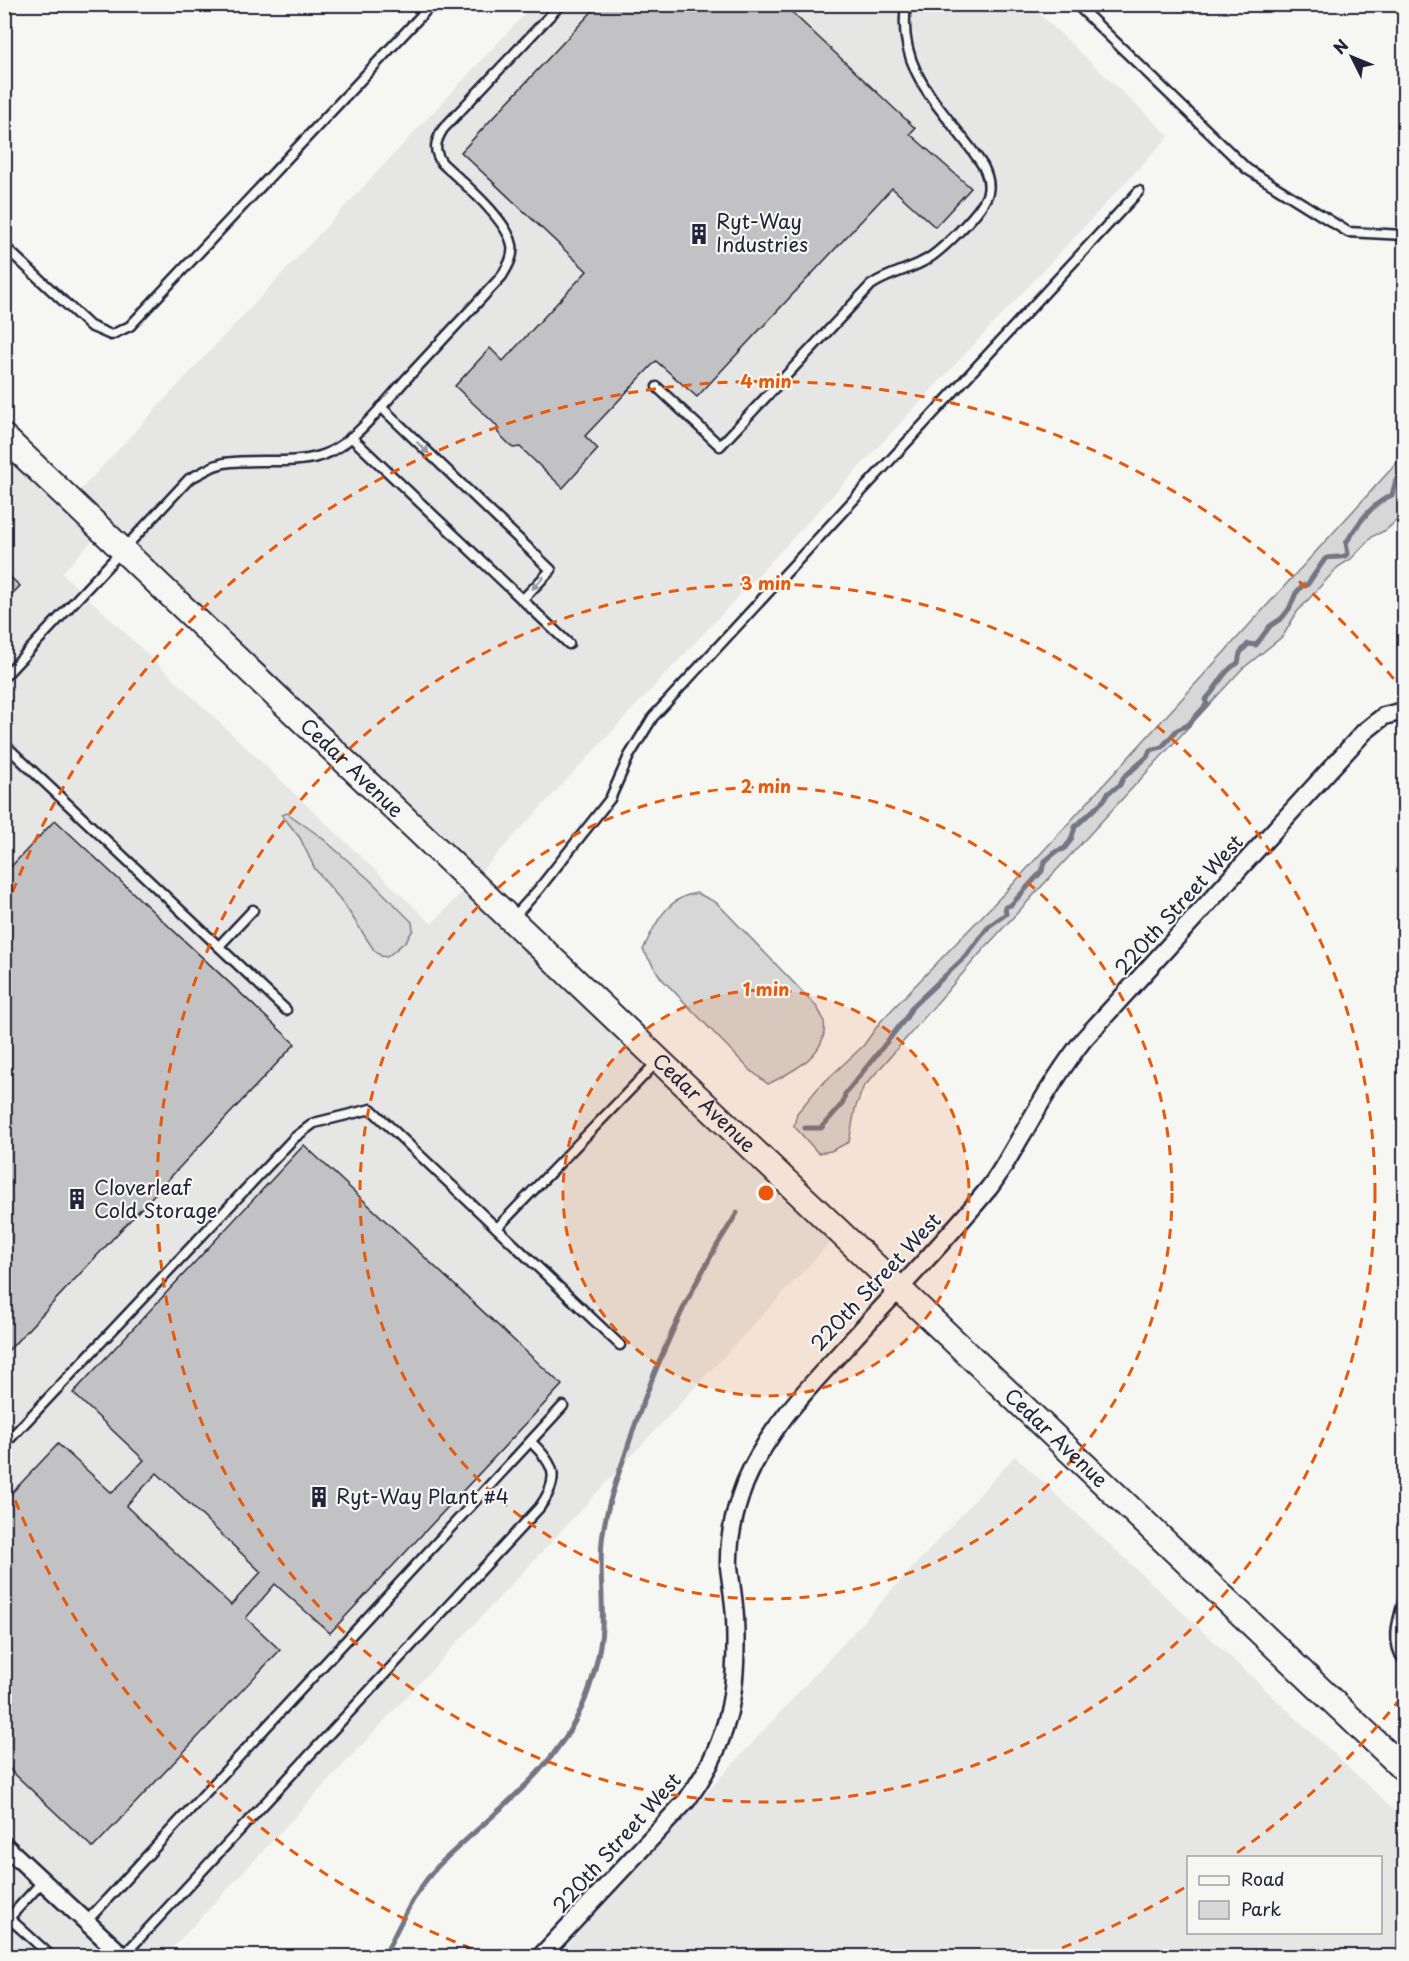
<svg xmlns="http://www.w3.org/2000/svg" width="1409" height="1961" viewBox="0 0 1409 1961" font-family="'Playpen Sans',sans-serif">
<rect width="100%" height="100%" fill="#f6f6f2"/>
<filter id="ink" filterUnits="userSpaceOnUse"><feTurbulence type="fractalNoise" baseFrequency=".0167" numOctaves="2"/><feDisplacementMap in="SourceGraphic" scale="12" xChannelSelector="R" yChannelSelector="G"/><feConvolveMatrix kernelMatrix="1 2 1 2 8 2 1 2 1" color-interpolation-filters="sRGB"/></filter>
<g filter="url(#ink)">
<g fill="#e6e6e4" fill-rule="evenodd">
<path d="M533 5H1030L1169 136 472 881 841 1231 165 1956H5V437L71 500ZM102 530 472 881 432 924 62 573Z"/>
<path d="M1015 1456 1404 1819V1956H557ZM1188 1858H1380V1932H1188Z"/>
</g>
<g fill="#d7d7d7" stroke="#7c7c89" stroke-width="1.5">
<path d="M1404 455V511L1396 521 1386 530 1373 536 1351 559 1338 567 1297 612 1283 636 1241 670 983 950 863 1088 855 1109 849 1142 831 1151 818 1153 794 1126 797 1113 818 1088 863 1046 881 1021 1014 883Z"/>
<path d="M287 813 321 837 371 881 412 922 413 930 406 941 387 957 381 956 374 950 344 904 315 869 300 838 282 815Z"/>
<path d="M697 893 717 903 816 1006C819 1011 823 1016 824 1022 829 1054 792 1072 768 1084L750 1070 661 978 643 950C654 925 667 897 697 893Z"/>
</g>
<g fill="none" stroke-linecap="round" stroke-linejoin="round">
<g stroke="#757583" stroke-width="5">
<path d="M805 1128H821L843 1103 845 1094 906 1018 912 1007 966 956 989 926 1006 914 1005 907 1011 905 1042 871 1044 862 1057 851 1064 849 1071 840 1075 827 1104 800 1108 793 1120 785 1123 778 1147 757 1150 750 1162 747 1177 730 1188 725 1207 704 1205 700C1218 688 1222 671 1238 663L1240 653 1248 644 1256 645 1270 626 1282 618 1289 609 1296 593 1303 585H1307L1325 559C1332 555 1341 560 1348 554L1346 543C1357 525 1372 503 1392 495L1396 480 1404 475"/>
<path d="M384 1956C400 1925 415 1889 440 1864 490 1815 553 1773 582 1707 591 1687 601 1651 602 1628 604 1597 598 1565 603 1533 607 1506 616 1481 625 1455 652 1370 688 1289 737 1213"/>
</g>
</g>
<g fill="#c2c2c4" stroke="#22223b" stroke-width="1.5" fill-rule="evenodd">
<path d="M599 4H783L915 128 910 134 971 188 935 227 892 188 697 397 656 361 585 436 598 449 563 488 520 447 513 448 498 433 497 426 455 386 490 348 503 361 587 271 461 152Z"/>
<path d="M4 571 20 586 4 602Z"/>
<path d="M55 820 295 1044 4 1355V874Z"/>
<path d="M304 1145 562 1385 330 1633 275 1584 246 1618 280 1650 93 1848 4 1764V1501L58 1444 112 1493 144 1460 73 1393ZM157 1473 261 1572 231 1605 126 1506Z"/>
</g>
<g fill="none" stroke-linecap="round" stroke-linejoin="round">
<defs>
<g id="service">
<path d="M1076 4 1247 169 1348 232 1404 235"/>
<path d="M4 246 90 326 111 335 130 326 432 4"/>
<path d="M657 387 720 446 871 285C887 274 905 271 922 262 938 255 985 209 988 192 990 183 987 174 983 166 949 113 896 76 906 6L904 4"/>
<path d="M381 407 551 570 522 600"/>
<path d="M351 437 569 644"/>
<path d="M4 677 189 479 214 466 224 463C255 458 291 465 320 456 353 446 385 402 408 377 440 343 471 309 502 276 508 266 514 256 512 245 507 219 461 181 442 163 433 150 435 142 443 129L561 4"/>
<path d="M4 744 286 1010"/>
<path d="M513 918 538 890 610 799 629 756 653 717 1139 191"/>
<path d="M219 946 253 910"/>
<path d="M497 1228 657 1062"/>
<path d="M4 1445 294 1138 314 1123 371 1109 620 1345"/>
<path d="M1404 1599C1398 1619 1390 1642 1404 1661"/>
<path d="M9 1918 51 1956"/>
<path d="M86 1922 563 1406"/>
<path d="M4 1937 9 1918 43 1881"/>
<path d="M123 1956 539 1508C561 1478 555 1465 531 1442"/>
</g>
<g id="minor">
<path d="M4 1845 123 1956"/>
<path d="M541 1956 687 1800C731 1740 738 1689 735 1617 734 1600 731 1584 729 1567 728 1540 735 1509 745 1483 769 1426 812 1384 853 1339 899 1289 946 1240 989 1188 1003 1170 1013 1149 1025 1130 1043 1098 1061 1068 1084 1039L1364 732 1384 716 1404 711"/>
</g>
<g id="secondary">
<path id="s1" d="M4 437 1404 1769"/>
</g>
</defs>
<use href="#service" stroke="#22223b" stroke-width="13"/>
<use href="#minor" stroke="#22223b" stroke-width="21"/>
<use href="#secondary" stroke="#22223b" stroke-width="28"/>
<use href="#service" stroke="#f6f6f2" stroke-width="8"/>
<use href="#minor" stroke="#f6f6f2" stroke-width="16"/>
<use href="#secondary" stroke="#f6f6f2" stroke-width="24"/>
</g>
<defs><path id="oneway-solid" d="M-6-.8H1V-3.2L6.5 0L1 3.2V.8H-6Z" transform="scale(1.5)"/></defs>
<g fill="#9797a0">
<use href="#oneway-solid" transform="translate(423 448) rotate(44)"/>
<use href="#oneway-solid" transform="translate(538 583) rotate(133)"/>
</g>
</g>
<circle cx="766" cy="1193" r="203" fill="#e8590c" fill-opacity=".12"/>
<g fill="none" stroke="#e8590c" stroke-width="3" stroke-dasharray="10 8">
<circle cx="766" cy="1193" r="203"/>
<circle cx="766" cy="1193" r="406"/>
<circle cx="766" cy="1193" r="609"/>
<path d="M1401 1698A811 811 0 0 1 1231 1857M1184 1888A811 811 0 0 1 1043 1955M489 1955A811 811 0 0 1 6 1477M6 909A811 811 0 0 1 1401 688"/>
</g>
<defs>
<symbol id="building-bare" viewBox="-9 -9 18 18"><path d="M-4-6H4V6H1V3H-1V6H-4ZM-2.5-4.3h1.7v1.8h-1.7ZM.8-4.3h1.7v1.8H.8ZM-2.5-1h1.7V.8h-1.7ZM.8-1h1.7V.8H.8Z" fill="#22223b" stroke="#f6f6f2" stroke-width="2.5" paint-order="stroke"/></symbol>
</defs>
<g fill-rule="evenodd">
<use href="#building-bare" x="684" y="219" width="30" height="30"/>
<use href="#building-bare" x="62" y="1184" width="30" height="30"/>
<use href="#building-bare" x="304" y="1482" width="30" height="30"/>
</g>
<g text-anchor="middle" stroke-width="4.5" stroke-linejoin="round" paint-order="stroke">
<g font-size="20" fill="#22223b" stroke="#f6f6f2" text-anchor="start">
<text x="716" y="229">Ryt-Way<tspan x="716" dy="23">Industries</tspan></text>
<text x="94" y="1195">Cloverleaf<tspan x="94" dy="23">Cold Storage</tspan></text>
<text x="336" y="1504">Ryt-Way Plant #4</text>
</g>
<g font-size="20" fill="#22223b" stroke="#f6f6f2">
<text dy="7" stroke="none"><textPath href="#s1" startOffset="480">Cedar Avenue</textPath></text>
<text transform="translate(1179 905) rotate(-48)" y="7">220th Street West</text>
<text dy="7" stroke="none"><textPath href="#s1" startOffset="966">Cedar Avenue</textPath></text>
<text transform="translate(876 1282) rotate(-47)" y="7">220th Street West</text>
<text dy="7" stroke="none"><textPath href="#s1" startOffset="1452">Cedar Avenue</textPath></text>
<text transform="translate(617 1843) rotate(-48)" y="7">220th Street West</text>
</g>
</g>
<circle cx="766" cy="1193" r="9" fill="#e8590c" stroke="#f6f6f2" stroke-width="3"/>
<g font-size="18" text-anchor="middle" font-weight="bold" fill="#e8590c" stroke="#f6f6f2" stroke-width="4.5" stroke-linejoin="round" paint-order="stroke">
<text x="766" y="388">4 min</text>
<text x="766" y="590">3 min</text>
<text x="766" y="793">2 min</text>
<text x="766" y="996">1 min</text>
</g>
<rect width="1409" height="1961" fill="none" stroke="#f6f6f2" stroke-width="24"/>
<rect x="12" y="12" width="1385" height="1937" fill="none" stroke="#22223b" stroke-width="2" filter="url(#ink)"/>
<rect x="1187" y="1856" width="195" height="78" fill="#f6f6f2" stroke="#a1a1a9" stroke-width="1.5"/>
<rect x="1199" y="1876" width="30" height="9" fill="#f6f6f2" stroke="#a1a1a9" stroke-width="1.5"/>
<text x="1241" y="1886" font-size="18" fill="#22223b">Road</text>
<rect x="1199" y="1901" width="30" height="18" fill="#d7d7d7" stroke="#a1a1a9" stroke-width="1.5"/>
<text x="1241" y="1916" font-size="18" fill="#22223b">Park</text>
<g transform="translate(1352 57) rotate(313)" stroke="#f6f6f2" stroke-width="4.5" paint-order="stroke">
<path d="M0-4.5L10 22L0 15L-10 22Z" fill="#22223b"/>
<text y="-9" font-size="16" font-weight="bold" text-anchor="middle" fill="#22223b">N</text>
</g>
</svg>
